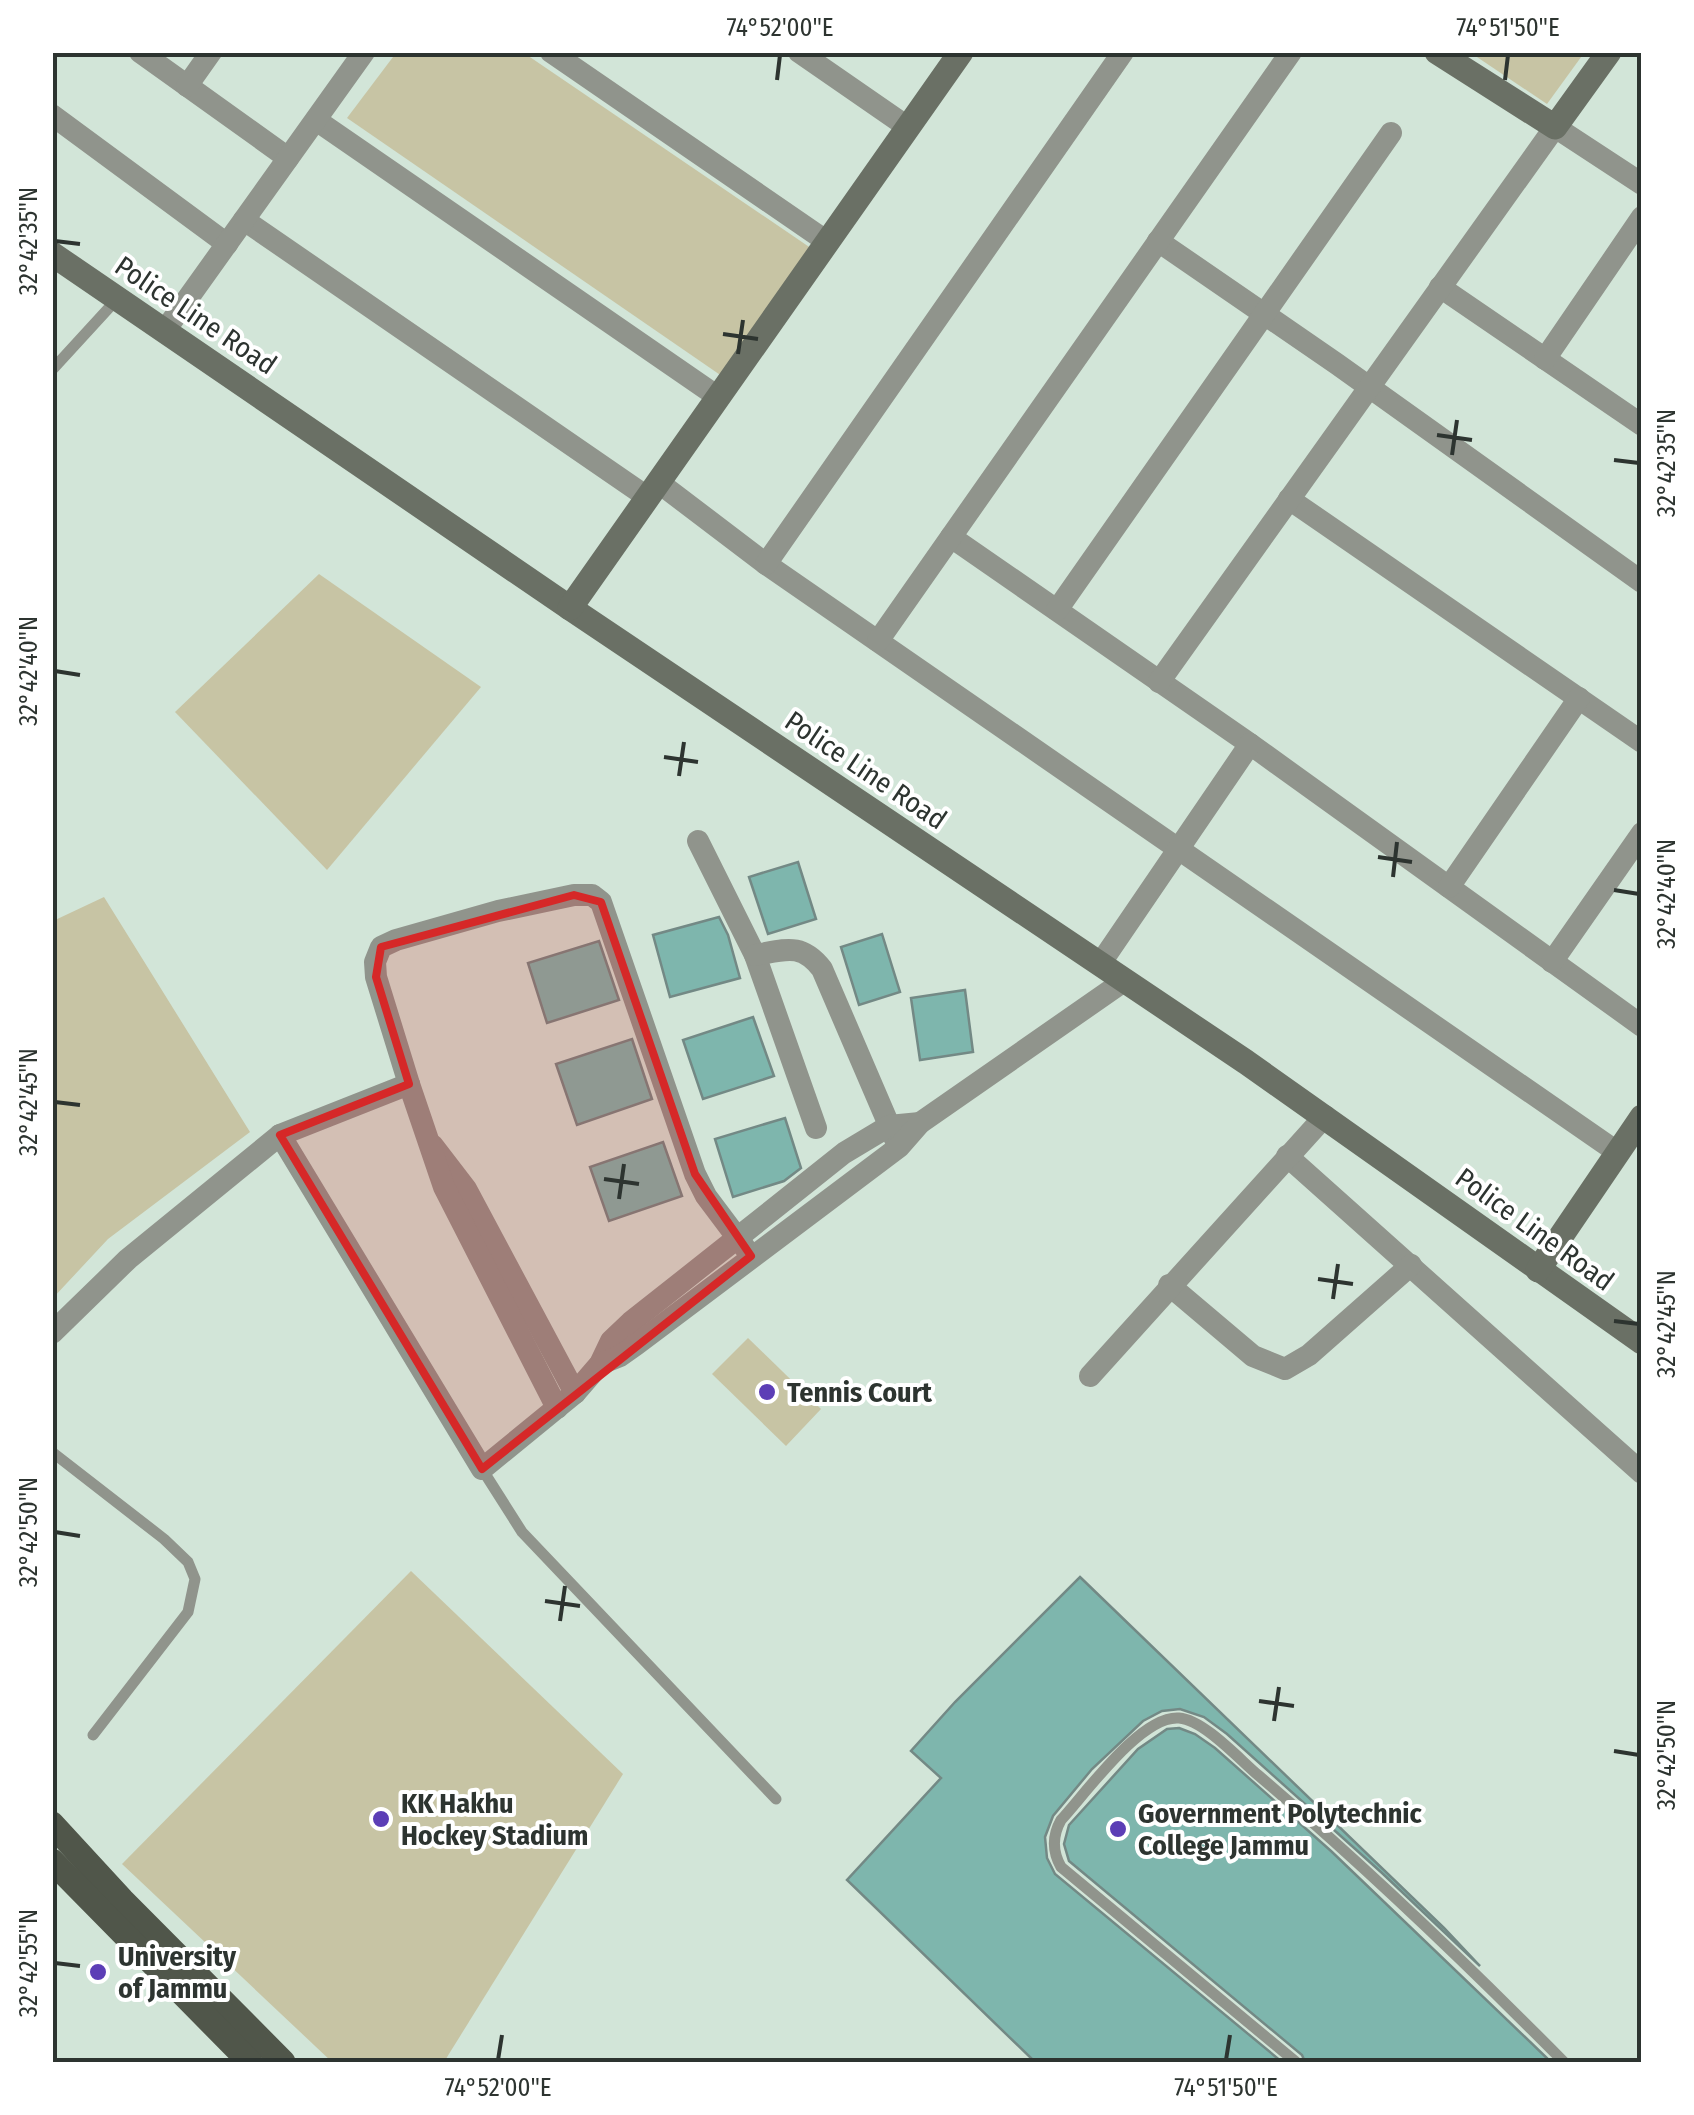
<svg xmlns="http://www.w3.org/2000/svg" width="1694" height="2115" viewBox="0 0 1694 2115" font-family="'Fira Sans Condensed',sans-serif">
<rect width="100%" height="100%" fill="#d2e5d8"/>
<g fill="#c7c4a4">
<path d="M396 53H524L821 255 729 381 347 118Z"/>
<path d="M1471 53 1584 52V53L1547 104Z"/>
<path d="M319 574 481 687 327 870 175 712Z"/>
<path d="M104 897 250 1132 108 1239 53 1298V921Z"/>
<path d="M748 1338 821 1409 786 1446 712 1374Z"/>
<path d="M411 1571 623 1774 444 2062H332L122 1864Z"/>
</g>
<g fill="#7eb6ad" stroke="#738985" stroke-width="2.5">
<path d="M798 862 816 919 768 934 749 877Z"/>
<path d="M719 917 728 935 740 978 670 997 653 935Z"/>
<path d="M882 934 900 992 859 1005 841 947Z"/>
<path d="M599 941 619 1000 547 1023 528 963Z"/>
<path d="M965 990 973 1052 920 1060 911 998Z"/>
<path d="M753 1017 774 1076 703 1099 683 1040Z"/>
<path d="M632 1039 652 1099 577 1125 556 1064Z"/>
<path d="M785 1118 801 1168 784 1181 733 1197 715 1139Z"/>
<path d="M663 1142 682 1196 609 1221 590 1167Z"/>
<path d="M1080 1577 1444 1928 1480 1966 1382 1873 1227 1734 1204 1717 1180 1709 1162 1711 1143 1721 1092 1769 1053 1816 1045 1837 1047 1858 1055 1874 1282 2062H1035L847 1880 941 1778 911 1751 955 1702Z"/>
<path d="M1179 1728 1195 1734 1215 1748 1331 1851 1551 2062H1305L1302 2055 1069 1861 1064 1844 1069 1825 1138 1749 1167 1729Z"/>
</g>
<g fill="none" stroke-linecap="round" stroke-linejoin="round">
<g stroke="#90948c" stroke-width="11">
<path d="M52 370 118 298"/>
<path d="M52 1452 164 1539 188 1562 195 1579 188 1612 93 1735"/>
<path d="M482 1469 522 1532 776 1799"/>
<path d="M1296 2062 1061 1867C1052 1851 1052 1836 1061 1820 1086 1793 1141 1715 1179 1718 1204 1720 1239 1759 1258 1775 1365 1866 1466 1963 1564 2062"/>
</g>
<g stroke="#90948c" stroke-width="22">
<path d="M140 52 288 158"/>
<path d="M551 52 826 241"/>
<path d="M799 52 906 126"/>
<path d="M187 86 211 52"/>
<path d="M52 115 227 244"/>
<path d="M316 120 718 397"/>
<path d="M244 220 647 497"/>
<path d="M1158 241 1337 364 1642 582"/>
<path d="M1440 287 1642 425"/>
<path d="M166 329 364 52"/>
<path d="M1545 359 1642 217"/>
<path d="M658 482 766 564 1617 1152"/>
<path d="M1289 499 1642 742"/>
<path d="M951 537 1250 744 1642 1026"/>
<path d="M766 564 1123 52"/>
<path d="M1057 610 1391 133"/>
<path d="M878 641 1291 52"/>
<path d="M1159 682 1555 127 1642 184"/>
<path d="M698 841 755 955 816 1128"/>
<path d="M1449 887 1579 698"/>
<path d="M755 955C785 950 801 942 822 969L895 1139"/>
<path d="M1552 962 1642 833"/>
<path d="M1100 964 1250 744"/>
<path d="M409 1084 376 977 375 962 381 947 396 940 498 911 574 895H592L601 902 695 1174 706 1196 751 1256"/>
<path d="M280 1135 482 1469 575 1393 600 1364 611 1341 631 1322 736 1239 844 1153 889 1126 920 1123"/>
<path d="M433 1146 466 1189 575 1393"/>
<path d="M1287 1156 1642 1473"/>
<path d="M1169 1285 1253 1356 1285 1369 1309 1355 1411 1265"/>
<path d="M52 1333 128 1259 280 1135 409 1084 444 1187 557 1408"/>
<path d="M600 1364 620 1356 637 1344 899 1147 920 1123 1124 981"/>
<path d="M1090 1376 1325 1116"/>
</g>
<g stroke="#6a7065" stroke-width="25">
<path d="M1437 52 1555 127 1609 52"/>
<path d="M52 254 570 608 1246 1062 1642 1342"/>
<path d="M570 608 961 52"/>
<path d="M1538 1270 1642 1117"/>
</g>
<g stroke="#50564a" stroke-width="25">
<path d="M52 1824 122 1900 283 2062"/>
<path d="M52 1861 250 2062"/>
</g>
</g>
<path fill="#d62828" fill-opacity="0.2" stroke="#d62828" stroke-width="8" stroke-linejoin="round" d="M574 895 601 902 695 1174 751 1256 482 1469 280 1135 409 1084 376 977 381 947Z"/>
<path fill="none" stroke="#2d3430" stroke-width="4" d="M777 80 780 55M1505 80 1508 55M55 241 80 244M723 334 758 339M738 354 743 320M1437 435 1472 440M1452 455 1457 420M1614 460 1639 463M55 671 80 675M664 757 698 762M679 776 684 742M1378 857 1412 862M1393 877 1397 842M1614 890 1639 894M55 1102 80 1105M604 1179 639 1184M619 1199 624 1164M1318 1279 1353 1284M1333 1299 1338 1264M1614 1321 1639 1324M55 1532 80 1536M545 1601 580 1606M560 1621 565 1586M1259 1701 1294 1706M1274 1721 1279 1687M1614 1751 1639 1755M55 1963 80 1966M498 2060 502 2035M1226 2060 1230 2035"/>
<g fill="#5c3eb6" stroke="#fff" stroke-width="4">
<circle cx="767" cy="1392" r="10"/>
<circle cx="381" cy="1819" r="10"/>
<circle cx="1118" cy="1829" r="10"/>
<circle cx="98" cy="1972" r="10"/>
</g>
<g text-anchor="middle" stroke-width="8" stroke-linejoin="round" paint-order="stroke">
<g font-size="28" fill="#2d3430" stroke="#fff">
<text transform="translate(196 315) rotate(34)" y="10">Police Line Road</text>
<text transform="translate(866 770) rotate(34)" y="10">Police Line Road</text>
<text transform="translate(1535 1229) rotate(36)" y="10">Police Line Road</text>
</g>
<g font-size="28" font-weight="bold" fill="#2d3430" stroke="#fff" text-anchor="start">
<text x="787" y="1402">Tennis Court</text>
<text x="401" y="1813">KK Hakhu<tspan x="401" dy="32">Hockey Stadium</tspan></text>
<text x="1138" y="1823">Government Polytechnic<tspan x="1138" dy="32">College Jammu</tspan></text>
<text x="118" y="1966">University<tspan x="118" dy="32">of Jammu</tspan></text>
</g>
</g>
<rect width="1694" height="2115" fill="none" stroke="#ffffff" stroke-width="110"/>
<rect x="55" y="55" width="1584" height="2005" fill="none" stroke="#2d3430" stroke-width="4"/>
<g font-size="25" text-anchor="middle" fill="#2d3430">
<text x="780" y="36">74°52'00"E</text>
<text x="1508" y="36">74°51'50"E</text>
<text transform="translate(28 241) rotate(-90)" y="9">32°42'35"N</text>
<text transform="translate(1666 463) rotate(-90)" y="9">32°42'35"N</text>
<text transform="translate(28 671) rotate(-90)" y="9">32°42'40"N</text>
<text transform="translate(1666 894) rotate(-90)" y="9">32°42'40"N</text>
<text transform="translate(28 1102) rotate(-90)" y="9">32°42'45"N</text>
<text transform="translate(1666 1324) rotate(-90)" y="9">32°42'45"N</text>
<text transform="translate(28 1532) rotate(-90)" y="9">32°42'50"N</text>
<text transform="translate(1666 1755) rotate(-90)" y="9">32°42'50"N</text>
<text transform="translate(28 1963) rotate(-90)" y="9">32°42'55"N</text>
<text x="498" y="2096">74°52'00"E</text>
<text x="1226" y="2096">74°51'50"E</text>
</g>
</svg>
